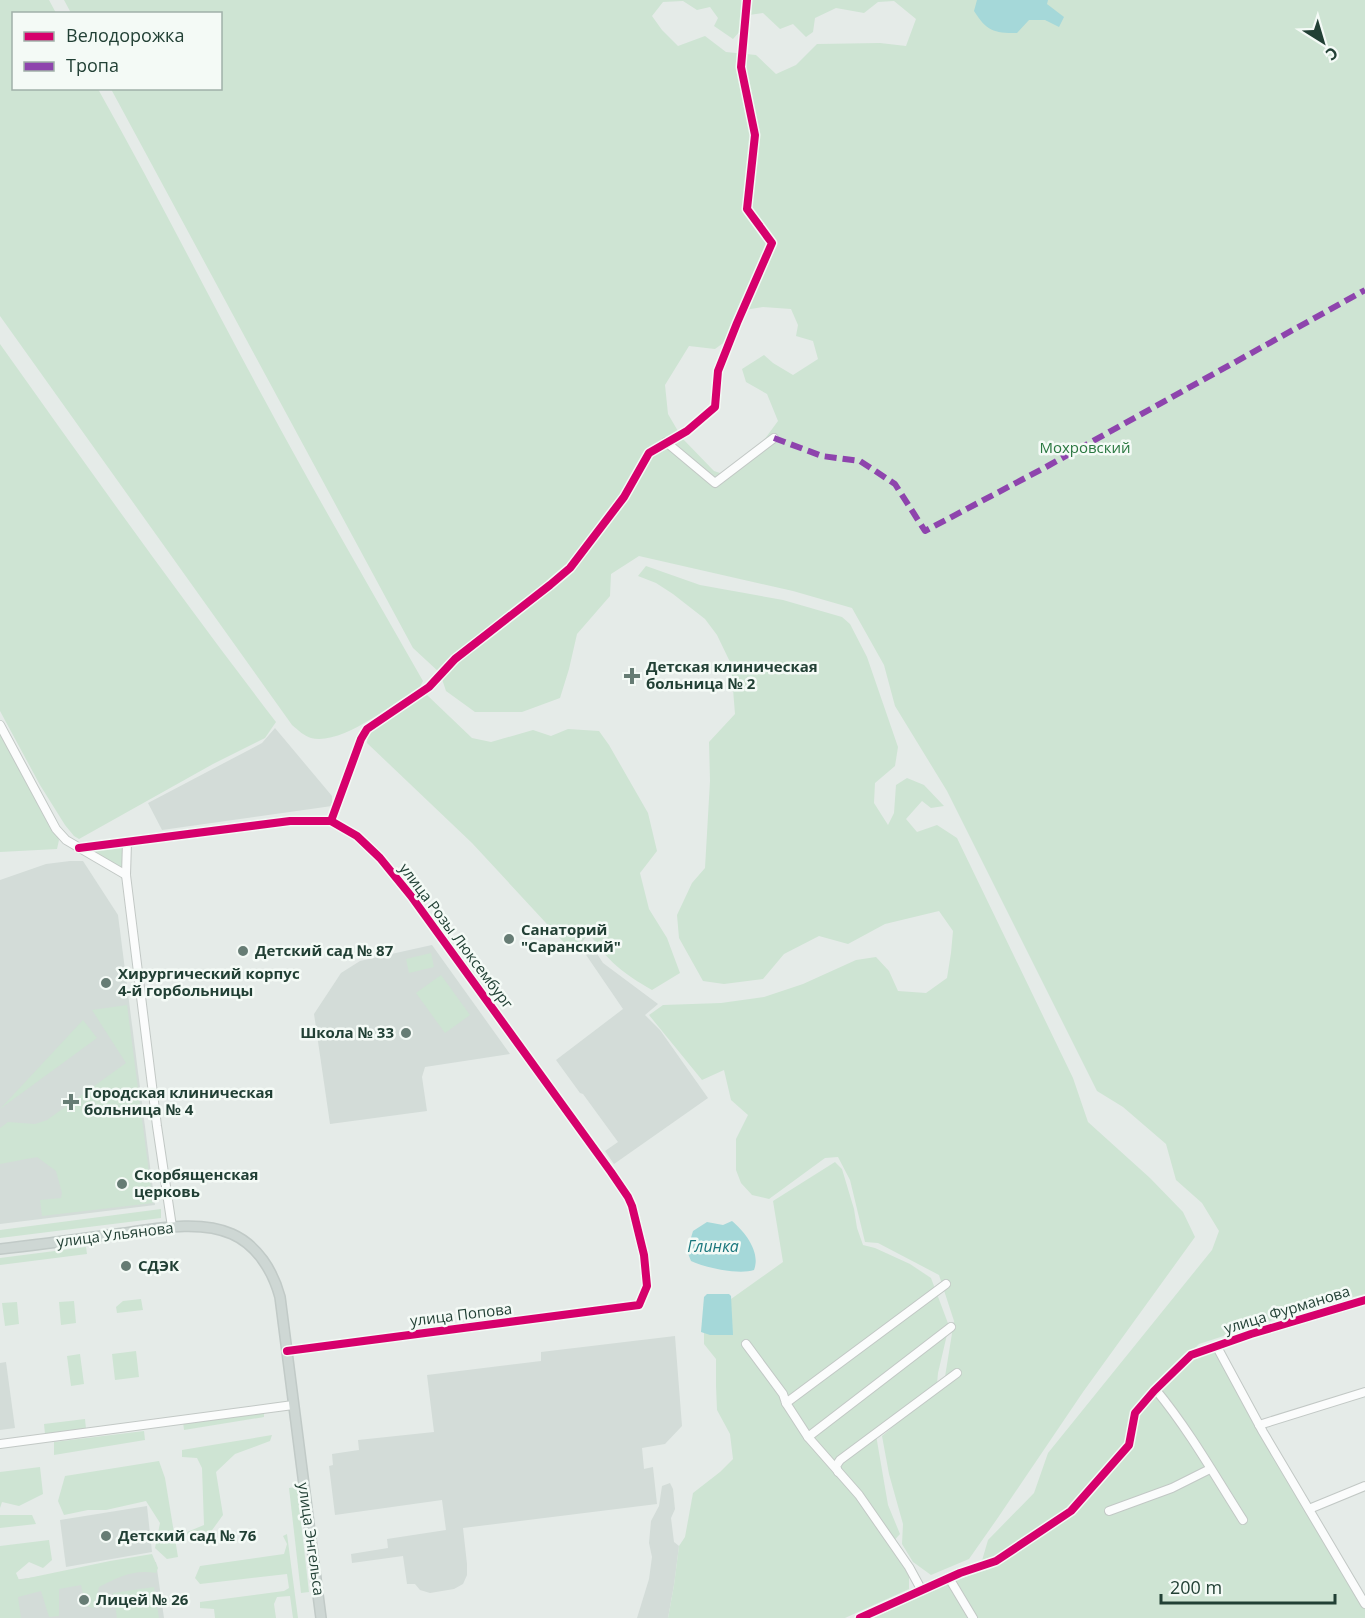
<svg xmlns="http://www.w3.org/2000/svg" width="1365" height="1618" viewBox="0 0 1365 1618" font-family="'Open Sans',sans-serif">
<rect width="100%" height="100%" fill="#e5ebe8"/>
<g fill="#d3dcd8">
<path d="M275 728 332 796V806L162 830 148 803 262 743Z"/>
<path d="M70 861H83L118 915 155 1205 0 1224V880L46 864Z"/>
<path d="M590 943 603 963 658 1004 645 1015 660 1030 708 1098 614 1164 605 1151 618 1142 583 1094 580 1093 556 1060 623 1009 582 949Z"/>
<path d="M432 945 510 1054 425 1067 422 1077 427 1111 330 1124 314 1014 341 973 360 961Z"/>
<path d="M675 1336 682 1426 665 1444 642 1448 644 1469 653 1467 657 1504 463 1528 467 1564V1575L463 1584 454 1589 430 1593 420 1590 415 1584H407L403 1556 352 1563 351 1554 388 1548 387 1539 446 1530 442 1500 335 1515 329 1466 333 1465 332 1454 359 1450 358 1440 434 1432 427 1375 541 1361V1352Z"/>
<path d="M6 1362 15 1428 0 1430V1363Z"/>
<path d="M670 1483 673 1489 675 1509 671 1518 674 1542 679 1546 674 1585 668 1618H637L649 1579 652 1557 649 1543 651 1521 659 1506 662 1486Z"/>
<path d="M147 1506 152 1552 66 1567 60 1520Z"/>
<path d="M156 1562 164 1618H10L5 1581Z"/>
</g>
<g fill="#cee4d3" fill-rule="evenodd">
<path d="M0 0H49L56 13 14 14V88L98 89C155 190 207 294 263 397 314 492 369 586 423 681L420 687C393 703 342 746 311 738 304 736 298 730 292 725L0 316Z"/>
<path d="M64 0H1365V1294L1303 1310 1199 1344 1131 1413 1122 1452 1129 1445 1135 1413 1191 1355 1217 1347 1365 1604V1618H873L934 1590 992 1566 981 1564 988 1540 1034 1493 1048 1453 1212 1250 1219 1231 1202 1203 1176 1180 1166 1144 1123 1107 1097 1091 947 791 895 706 884 665 852 608 793 591 639 556 611 574 610 596 577 634 569 669 560 698 522 712H475L446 691 440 673 413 648 111 89 220 88V14L71 13ZM683 1 697 10 710 7 718 18 714 26 733 39 742 29 749 15 763 13 780 29 793 24 806 37 813 32 815 18 836 8 864 13 878 2 894 1 916 19 906 46 880 43 817 44 796 65 776 74 756 55 726 52 705 36 678 46 662 30 652 16 663 2ZM763 307 791 309 798 325 796 336 813 341 818 359 793 375 773 363 764 355 742 369 746 382 767 394 778 421 761 444 723 474 714 471 682 438 668 414 665 385 689 346 715 349 726 341 738 311Z"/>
<path d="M0 344C90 471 181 598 276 722L265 738 213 764 79 839 74 836 65 825 40 785 0 711Z"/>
<path d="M646 566 700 585 783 600 842 617 850 624 867 657 898 747 895 766 875 783 874 803 888 825 894 813 896 785 907 778 924 785 944 806 931 808 922 801 906 819 917 832 937 825 957 838 1073 1078 1088 1122 1150 1178 1183 1212 1195 1237 1083 1392 997 1519 969 1559 931 1575 913 1562 902 1544 903 1524 889 1474 882 1436 944 1383 954 1321 939 1275 878 1243 865 1242 850 1180 838 1157 825 1158 769 1199 752 1195 741 1183 736 1170V1139L748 1115 731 1100 724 1070 702 1080 649 1015 663 1005 721 1003 764 997 803 984 856 960 876 957 889 971 898 991 926 993 947 978 951 953 953 931 939 911 885 924 848 944 819 936 784 954 763 979 724 984 703 981 679 938 677 915 692 883 705 868 710 781 709 742 735 714 731 664 717 635 705 619 673 594 656 583 638 576Z"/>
<path d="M427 695 472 738 491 742 533 730 551 736 568 729 599 731 609 745 648 813 657 851 640 873 649 909 667 938 680 973 652 990C624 974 607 961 589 933L583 941 571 950 472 843 367 743 368 733 421 697Z"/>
<path d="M0 732 59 840 57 849 0 852Z"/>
<path d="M124 846 123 869 90 850Z"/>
<path d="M431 953 434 967 409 973 406 959Z"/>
<path d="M441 975 470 1015 445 1033 416 993Z"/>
<path d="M127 1005 153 1203 42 1216 40 1200 61 1198 62 1193 56 1171 37 1157 0 1164V1128L8 1122 35 1124 47 1120 126 1063 92 1010Z"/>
<path d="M83 1020 97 1038 0 1109Z"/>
<path d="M835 1162 842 1169 854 1209 857 1228 863 1245 875 1248 910 1264 931 1278 949 1326 938 1373 937 1384 876 1435 888 1505 900 1534 890 1545 909 1573V1589L845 1618H668L674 1585 679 1546 685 1537 693 1493 720 1472 733 1459 730 1434 717 1410 716 1386V1359L704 1344V1316L724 1304 783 1262 773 1201Z"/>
<path d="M161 1209V1218L0 1238V1230Z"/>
<path d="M86 1247 87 1254 0 1265V1258Z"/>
<path d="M141 1299 143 1310 117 1313 116 1307 123 1301Z"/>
<path d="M74 1301 76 1323 61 1325 59 1302Z"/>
<path d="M17 1302 19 1324 5 1326 2 1303Z"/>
<path d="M136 1351 139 1377 115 1380 112 1354Z"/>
<path d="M80 1354 84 1384 71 1386 67 1356Z"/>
<path d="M264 1412V1417L184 1430 183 1422Z"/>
<path d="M85 1419 86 1429 45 1434 44 1424Z"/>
<path d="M144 1431 145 1440 54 1455V1442Z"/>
<path d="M272 1435 270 1441 235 1454 216 1472 223 1515 210 1533 189 1540 187 1532 204 1525 202 1468 197 1458 182 1457V1450Z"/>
<path d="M159 1461 165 1478 178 1557 167 1559 155 1548 160 1523 146 1501 106 1510H88L64 1515 58 1501 65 1476Z"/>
<path d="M40 1467 43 1494 19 1506 2 1502 0 1508V1472Z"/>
<path d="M297 1487 309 1592 301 1593 289 1488Z"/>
<path d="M0 1515H32L36 1524 0 1528Z"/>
<path d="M287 1534 298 1618H293L290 1596 277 1597 274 1604 276 1618H215L214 1609 200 1608V1602L284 1591 289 1588 287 1574 200 1584 195 1578 200 1566 284 1554 287 1544 283 1536Z"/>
<path d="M49 1540 52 1560 43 1568 29 1562 16 1573 19 1580 110 1561 152 1554 158 1568 156 1573C134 1569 118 1577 99 1587L94 1608 86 1606 81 1585 59 1589V1616L49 1617 41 1591 18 1597 21 1618H0V1546Z"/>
<path d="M154 1587 159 1618H117L113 1593Z"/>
</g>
<g fill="#a5d8d9">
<path d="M977 0H1048L1047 4 1064 17 1059 27 1045 20H1029L1017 33C993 33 987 31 974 11Z"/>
<path d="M732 1221C745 1232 761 1252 754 1270 739 1275 706 1268 691 1261L687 1251 693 1231 707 1222 723 1225Z"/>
<path d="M707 1294H729L731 1296 733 1335H710L701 1332 704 1297Z"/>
</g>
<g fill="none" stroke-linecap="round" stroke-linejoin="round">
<defs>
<g id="minor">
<path d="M666 442 715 483 774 438"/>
<path d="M0 725 56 829 66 840 126 875"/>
<path d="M331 821 361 739 367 729 429 687 455 659 550 585 570 568 624 497 649 453 687 431 715 407 718 371 737 323 772 243 747 209 755 135 741 67 747 0"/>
<path d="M127 842 126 875 157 1126 172 1227"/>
<path d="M79 848 290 821H331L357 836 380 858 411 896 611 1172 628 1197 632 1206 644 1255 647 1286 639 1305 287 1351"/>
<path d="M746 1344 783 1394 786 1403 808 1437 859 1495 909 1567 921 1589"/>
<path d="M1217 1347 1263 1432 1365 1604"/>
<path d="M1156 1390C1189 1430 1215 1476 1243 1520"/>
<path d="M786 1403 946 1284"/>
<path d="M1259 1425 1365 1392"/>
<path d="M808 1437 951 1327"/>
<path d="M0 1444 293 1405"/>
<path d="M838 1472 836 1466 840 1460 957 1373"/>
<path d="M1309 1509 1365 1486"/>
<path d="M1109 1511 1172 1488 1210 1469"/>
<path d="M949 1578 973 1618"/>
<path d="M860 1618 960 1573 996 1561 1071 1511 1129 1445 1135 1413 1154 1391 1191 1355 1251 1334 1365 1300"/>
</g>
<path id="major" d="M0 1249C36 1245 73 1240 109 1235 146 1231 196 1218 232 1234 257 1245 273 1271 280 1297L321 1618"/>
</defs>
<use href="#minor" stroke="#c2c8c5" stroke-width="10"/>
<use href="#major" stroke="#c1cac7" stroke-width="12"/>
<use href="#minor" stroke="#fbfcfc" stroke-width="8"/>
<use href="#major" stroke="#ced7d4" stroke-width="9"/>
<path stroke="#8e44ad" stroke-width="6" stroke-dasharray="12 6" stroke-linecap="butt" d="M774 438 822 456 860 461 895 484 925 531 1046 467 1365 290"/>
<defs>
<g id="cycleway">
<path d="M331 821 361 739 367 729 429 687 455 659 550 585 570 568 624 497 649 453 687 431 715 407 718 371 737 323 772 243 747 209 755 135 741 67 747 0"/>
<path d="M79 848 290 821H331L357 836 380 858 411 896 611 1172 628 1197 632 1206 644 1255 647 1286 639 1305 287 1351"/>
<path d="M860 1618 960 1573 996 1561 1071 1511 1129 1445 1135 1413 1154 1391 1191 1355 1251 1334 1365 1300"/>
</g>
</defs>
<use href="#cycleway" stroke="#f4faf6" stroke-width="11"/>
<use href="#cycleway" stroke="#d6006c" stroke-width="8"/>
</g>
<g fill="#667c74" stroke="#f4faf6" stroke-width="2">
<path d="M629 667h6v6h6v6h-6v6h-6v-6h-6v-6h6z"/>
<circle cx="509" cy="939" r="6"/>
<circle cx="243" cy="951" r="6"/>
<circle cx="106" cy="983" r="6"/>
<circle cx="406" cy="1033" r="6"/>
<path d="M68 1093h6v6h6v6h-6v6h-6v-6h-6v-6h6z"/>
<circle cx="122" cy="1184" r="6"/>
<circle cx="126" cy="1266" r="6"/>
<circle cx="106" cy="1536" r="6"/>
<circle cx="84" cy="1600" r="6"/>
</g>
<g text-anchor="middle" stroke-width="5" stroke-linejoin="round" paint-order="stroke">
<g font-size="15" fill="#2b7841" stroke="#f4faf6">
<text x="1085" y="453">Мохровский</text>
</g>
<g font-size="15" font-weight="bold" fill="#224035" stroke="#f4faf6" text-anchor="start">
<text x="646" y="672">Детская клиническая<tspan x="646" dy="17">больница № 2</tspan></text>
<text x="521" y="935">Санаторий<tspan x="521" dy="17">"Саранский"</tspan></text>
<text x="255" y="956">Детский сад № 87</text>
<text x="118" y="979">Хирургический корпус<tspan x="118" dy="17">4-й горбольницы</tspan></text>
<text x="394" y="1038" text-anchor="end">Школа № 33</text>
<text x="84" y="1098">Городская клиническая<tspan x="84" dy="17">больница № 4</tspan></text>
<text x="134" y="1180">Скорбященская<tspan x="134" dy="17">церковь</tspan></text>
<text x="138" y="1271">СДЭК</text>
<text x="118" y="1541">Детский сад № 76</text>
<text x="96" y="1605">Лицей № 26</text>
</g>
<g font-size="15" fill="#224035" stroke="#f4faf6">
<text transform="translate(456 936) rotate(53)" y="5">улица Розы Люксембург</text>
<text transform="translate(115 1235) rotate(-7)" y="5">улица Ульянова</text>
<text transform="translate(1287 1310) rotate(-17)" y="5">улица Фурманова</text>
<text transform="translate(461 1315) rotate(-7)" y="5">улица Попова</text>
<text transform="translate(311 1539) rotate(82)" y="5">улица Энгельса</text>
</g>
<g font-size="16" font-style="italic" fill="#1a777d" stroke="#f4faf6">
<text x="713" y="1252">Глинка</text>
</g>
</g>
<rect x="12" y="12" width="210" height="78" fill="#f4faf6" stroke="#a0b0a9" stroke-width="1.5"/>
<rect x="24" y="32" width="30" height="9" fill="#d6006c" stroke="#a0b0a9" stroke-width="1.5"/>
<text x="66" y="42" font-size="18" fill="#224035">Велодорожка</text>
<rect x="24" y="62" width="30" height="9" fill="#8e44ad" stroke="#a0b0a9" stroke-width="1.5"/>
<text x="66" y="72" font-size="18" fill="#224035">Тропа</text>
<g transform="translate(1323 42) rotate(143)" stroke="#f4faf6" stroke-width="4.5" paint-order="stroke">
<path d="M0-4.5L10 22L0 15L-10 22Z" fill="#224035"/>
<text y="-9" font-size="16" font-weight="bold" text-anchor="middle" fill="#224035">С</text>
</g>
<path d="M1161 1594v9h174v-9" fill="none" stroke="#224035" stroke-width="3"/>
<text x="1170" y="1594" font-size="18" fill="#224035" stroke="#f4faf6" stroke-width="4.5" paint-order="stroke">200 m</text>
</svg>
